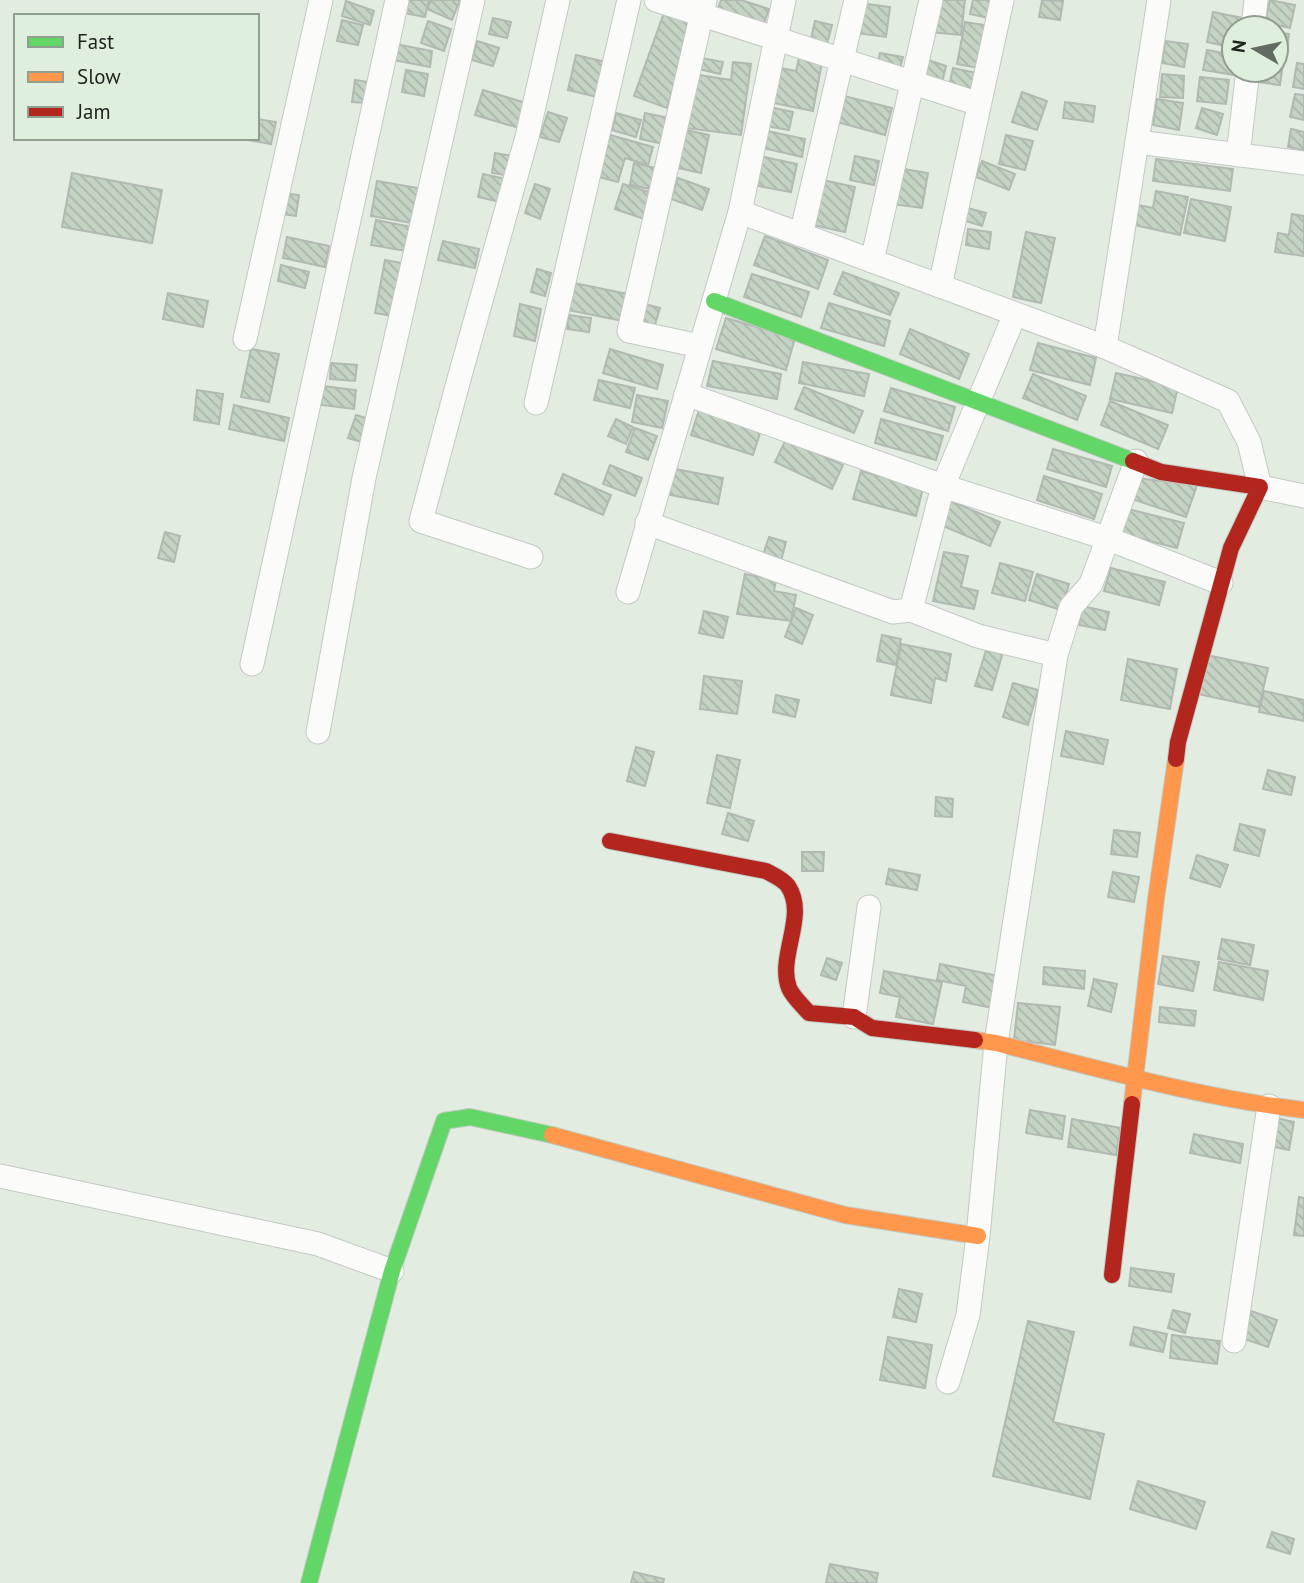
<svg xmlns="http://www.w3.org/2000/svg" width="1304" height="1583" viewBox="0 0 1304 1583" font-family="'PT Sans',sans-serif">
<defs>
<pattern id="building-back-hatch" width="6" height="6" patternUnits="userSpaceOnUse" patternTransform="scale(1.75)"><rect width="6" height="6" fill="#c5d3c4"/><path d="M-1 5l2 2M0 0l6 6M5-1l2 2" fill="none" stroke="#a9b5a8"/></pattern>
</defs>
<rect width="100%" height="100%" fill="#e2ece1"/>
<g fill="url(#building-back-hatch)" stroke="#b2b9b2" stroke-width="2">
<path d="M407 0H429L425 17 404 13Z"/>
<path d="M431 0H460L452 20 427 9Z"/>
<path d="M721 0H741L769 9 762 29 716 14Z"/>
<path d="M934 0H965L961 35 930 32Z"/>
<path d="M973 0H997L993 19 970 14Z"/>
<path d="M1042 0 1063 1 1060 20 1039 17Z"/>
<path d="M1270 0 1295 5 1290 28 1265 22Z"/>
<path d="M346 1 374 11 370 25 342 16Z"/>
<path d="M860 3 890 7 886 37 856 33Z"/>
<path d="M665 10 695 21 667 108 634 96Z"/>
<path d="M1213 12 1243 18 1241 28H1234V48L1207 42Z"/>
<path d="M493 18 511 22 507 38 489 34Z"/>
<path d="M342 20 363 25 358 45 337 41Z"/>
<path d="M428 21 451 29 444 51 421 43Z"/>
<path d="M815 21 832 25 826 47 810 43Z"/>
<path d="M965 22 991 26 984 69 957 64Z"/>
<path d="M1276 32 1289 34 1286 56 1276 55Z"/>
<path d="M477 41 499 48 493 66 472 60Z"/>
<path d="M1165 41 1188 44 1184 67 1162 63Z"/>
<path d="M395 44 432 51 430 67 393 60Z"/>
<path d="M1207 50 1234 55V75L1203 70Z"/>
<path d="M880 53 903 57 900 68 878 63Z"/>
<path d="M576 55 606 62 597 97 568 90Z"/>
<path d="M702 58 723 62 720 74 699 69Z"/>
<path d="M799 58 822 62 813 111 764 101 770 66 796 71Z"/>
<path d="M925 59 946 66 942 83 920 77Z"/>
<path d="M733 62 751 64 741 135 685 128 692 74 731 80Z"/>
<path d="M1276 62 1283 63 1280 85 1258 82 1259 70H1276Z"/>
<path d="M1297 63 1304 64V89L1293 87Z"/>
<path d="M953 68 981 74 976 97 948 91Z"/>
<path d="M406 70 428 74 424 96 402 92Z"/>
<path d="M1162 74 1184 76 1183 98 1160 97Z"/>
<path d="M1200 77 1229 80 1226 104 1197 101Z"/>
<path d="M355 80 369 82 366 103 352 102Z"/>
<path d="M483 90 526 103 519 128 475 115Z"/>
<path d="M1022 92 1047 101 1037 130 1012 122Z"/>
<path d="M1295 94 1304 95V120L1290 117Z"/>
<path d="M844 96 892 108 885 135 837 122Z"/>
<path d="M1157 99 1183 103 1179 130 1153 125Z"/>
<path d="M1065 102 1095 106 1093 122 1063 118Z"/>
<path d="M765 106 793 112 789 130 761 125Z"/>
<path d="M1202 108 1223 114 1217 135 1196 128Z"/>
<path d="M548 112 567 118 559 142 540 137Z"/>
<path d="M616 113 641 120 636 137 612 130Z"/>
<path d="M645 113 673 119 668 145 640 139Z"/>
<path d="M257 119 276 122 271 144 248 140 257 138Z"/>
<path d="M1291 129 1304 132V150L1288 147Z"/>
<path d="M686 130 709 135 701 173 678 168Z"/>
<path d="M762 130 805 139 802 157 759 147Z"/>
<path d="M610 135 653 147 648 165 625 158 618 182 599 177Z"/>
<path d="M1006 135 1033 141 1025 170 999 164Z"/>
<path d="M495 153 513 156 510 176 492 173Z"/>
<path d="M759 156 797 164 791 192 753 185Z"/>
<path d="M855 156 879 161 874 185 850 180Z"/>
<path d="M1156 159 1233 169 1230 191 1153 181Z"/>
<path d="M982 161 1015 174 1009 190 976 177Z"/>
<path d="M634 163 660 169 655 190 630 185Z"/>
<path d="M898 168 928 173 922 208 891 204Z"/>
<path d="M72 173 162 190 152 243 62 227Z"/>
<path d="M483 174 506 179 501 202 478 197Z"/>
<path d="M678 178 709 189 702 210 671 199Z"/>
<path d="M818 179 855 187 845 232 808 224Z"/>
<path d="M377 181 418 188 412 223 371 216Z"/>
<path d="M535 184 550 189 540 219 525 213Z"/>
<path d="M623 184 655 194 647 220 615 209Z"/>
<path d="M1156 191 1188 197 1180 235 1134 225 1138 205 1153 208Z"/>
<path d="M283 193 299 195 296 216 280 214Z"/>
<path d="M1191 199 1231 207 1225 241 1184 233Z"/>
<path d="M964 207 986 213 982 226 960 219Z"/>
<path d="M1292 214 1304 216V256L1275 252 1278 233 1289 235Z"/>
<path d="M376 220 412 227 407 251 371 245Z"/>
<path d="M968 229 991 232 989 249 966 245Z"/>
<path d="M1026 232 1055 238 1041 303 1013 297Z"/>
<path d="M765 236 828 260 818 289 754 265Z"/>
<path d="M287 237 329 246 325 267 283 258Z"/>
<path d="M443 241 479 249 475 268 438 260Z"/>
<path d="M385 260 408 264 398 317 375 313Z"/>
<path d="M281 265 309 272 305 288 278 281Z"/>
<path d="M537 269 551 273 545 296 531 292Z"/>
<path d="M843 272 899 293 890 315 834 294Z"/>
<path d="M752 274 809 292 801 317 744 297Z"/>
<path d="M574 283 628 294 623 321 568 310Z"/>
<path d="M168 293 208 301 203 327 163 319Z"/>
<path d="M641 303 660 308 654 328 635 322Z"/>
<path d="M829 303 890 321 884 346 821 328Z"/>
<path d="M520 304 541 309 535 341 514 336Z"/>
<path d="M569 315 591 318 589 332 567 329Z"/>
<path d="M726 318 795 338 786 370 716 349Z"/>
<path d="M910 329 969 354 959 379 900 354Z"/>
<path d="M1038 343 1096 358 1090 385 1030 370Z"/>
<path d="M251 349 279 354 269 402 241 397Z"/>
<path d="M610 349 663 365 657 389 603 373Z"/>
<path d="M713 361 781 374 777 399 707 386Z"/>
<path d="M803 362 869 374 864 396 799 383Z"/>
<path d="M331 363 357 365 355 381 330 379Z"/>
<path d="M1116 373 1178 387 1172 413 1110 399Z"/>
<path d="M1033 374 1086 396 1077 420 1023 398Z"/>
<path d="M599 380 635 388 630 408 594 400Z"/>
<path d="M323 386 356 390 354 409 321 405Z"/>
<path d="M804 387 863 411 854 433 795 409Z"/>
<path d="M891 388 955 407 948 431 884 411Z"/>
<path d="M197 390 223 394 219 424 194 420Z"/>
<path d="M637 395 668 401 662 428 632 422Z"/>
<path d="M1110 401 1168 425 1158 449 1101 425Z"/>
<path d="M234 405 289 418 284 441 229 429Z"/>
<path d="M699 410 761 430 753 455 691 435Z"/>
<path d="M356 415 372 420 365 443 348 438Z"/>
<path d="M616 419 633 427 626 444 608 436Z"/>
<path d="M881 419 943 436 936 460 875 443Z"/>
<path d="M635 428 657 436 648 460 626 452Z"/>
<path d="M786 439 843 465 832 489 775 462Z"/>
<path d="M1053 449 1112 466 1106 487 1047 469Z"/>
<path d="M610 465 642 478 635 496 603 484Z"/>
<path d="M670 468 723 478 718 504 665 494Z"/>
<path d="M861 471 923 488 916 516 853 499Z"/>
<path d="M563 474 611 495 603 515 555 494Z"/>
<path d="M1044 476 1102 494 1094 519 1037 500Z"/>
<path d="M1136 478 1197 485 1186 517 1129 498Z"/>
<path d="M946 499 1000 522 990 546 936 523Z"/>
<path d="M1124 508 1184 523 1177 548 1118 533Z"/>
<path d="M165 532 180 536 174 562 158 558Z"/>
<path d="M769 537 786 542 781 561 763 555Z"/>
<path d="M944 552 968 556 961 587 978 591 974 609 933 601Z"/>
<path d="M1000 563 1033 572 1025 601 992 593Z"/>
<path d="M1111 568 1165 582 1159 605 1104 591Z"/>
<path d="M745 574 776 580 774 591 796 595 791 621 737 614Z"/>
<path d="M1037 574 1069 584 1061 610 1029 600Z"/>
<path d="M1082 606 1109 612 1105 630 1079 625Z"/>
<path d="M796 608 813 615 802 644 785 637Z"/>
<path d="M704 611 728 617 723 638 699 633Z"/>
<path d="M882 635 901 639 896 665 877 661Z"/>
<path d="M901 644 951 654 946 681 935 678 931 703 891 695Z"/>
<path d="M987 647 1003 652 992 690 975 686Z"/>
<path d="M1207 655 1268 668 1259 707 1198 694Z"/>
<path d="M1128 659 1177 669 1170 709 1121 700Z"/>
<path d="M704 676 742 681 737 714 700 709Z"/>
<path d="M1013 683 1038 690 1028 725 1003 717Z"/>
<path d="M1264 691 1304 700V721L1259 712Z"/>
<path d="M776 695 799 700 795 717 773 712Z"/>
<path d="M1066 731 1108 740 1103 764 1061 756Z"/>
<path d="M636 747 654 752 645 786 627 781Z"/>
<path d="M717 755 740 760 730 808 707 803Z"/>
<path d="M1268 770 1295 777 1291 795 1263 789Z"/>
<path d="M936 797 953 799 952 817 935 816Z"/>
<path d="M728 813 754 821 748 841 722 834Z"/>
<path d="M1240 824 1265 830 1259 856 1234 850Z"/>
<path d="M1114 830 1140 833 1137 857 1111 854Z"/>
<path d="M802 852H824L823 871H802Z"/>
<path d="M1197 855 1228 865 1220 887 1190 878Z"/>
<path d="M889 869 920 875 917 890 886 884Z"/>
<path d="M1113 872 1139 877 1134 902 1108 897Z"/>
<path d="M1222 939 1254 945 1250 965 1218 959Z"/>
<path d="M1163 956 1199 962 1193 991 1158 984Z"/>
<path d="M827 958 842 963 836 980 821 975Z"/>
<path d="M1219 962 1268 971 1263 1000 1214 990Z"/>
<path d="M940 964 999 976 993 1008 963 1002 966 986 937 980Z"/>
<path d="M1044 967 1085 971 1084 989 1043 984Z"/>
<path d="M884 971 942 982 933 1024 896 1017 900 997 880 993Z"/>
<path d="M1094 979 1117 984 1111 1012 1088 1006Z"/>
<path d="M1018 1003 1060 1007 1055 1045 1014 1040Z"/>
<path d="M1160 1007 1196 1011 1194 1026 1159 1022Z"/>
<path d="M1030 1110 1065 1116 1062 1139 1026 1133Z"/>
<path d="M1276 1118 1294 1122 1289 1150 1270 1146Z"/>
<path d="M1072 1119 1121 1128 1116 1155 1068 1147Z"/>
<path d="M1194 1134 1243 1144 1240 1163 1190 1153Z"/>
<path d="M1299 1197 1304 1198V1236L1294 1235Z"/>
<path d="M1131 1268 1174 1274 1171 1292 1129 1286Z"/>
<path d="M899 1289 922 1294 916 1322 893 1317Z"/>
<path d="M1173 1310 1190 1314 1185 1333 1168 1328Z"/>
<path d="M1251 1311 1277 1320 1268 1347 1241 1338Z"/>
<path d="M1028 1321 1074 1332 1053 1422 1104 1434 1090 1499 993 1476Z"/>
<path d="M1134 1327 1167 1334 1163 1352 1130 1345Z"/>
<path d="M1172 1335 1220 1341 1217 1364 1170 1358Z"/>
<path d="M888 1337 932 1345 925 1388 880 1380Z"/>
<path d="M1138 1481 1205 1502 1196 1529 1130 1509Z"/>
<path d="M1272 1532 1294 1539 1290 1554 1267 1547Z"/>
<path d="M830 1564 878 1573 876 1583H826Z"/>
<path d="M634 1572 664 1579 663 1583H631Z"/>
</g>
<g fill="none" stroke-linecap="round" stroke-linejoin="round">
<defs>
<g id="street">
<path d="M656 0 979 104"/>
<path d="M1253 28 1256 0"/>
<path d="M1137 142 1304 163"/>
<path d="M1238 155 1248 70"/>
<path d="M740 212 1105 347 1228 401 1249 442 1260 487 1304 496"/>
<path d="M801 235 856 0"/>
<path d="M872 261 931 0"/>
<path d="M940 286 1002 0"/>
<path d="M245 339 321 0"/>
<path d="M700 346 629 331 705 0"/>
<path d="M1105 347 1159 0"/>
<path d="M686 394 943 486 1109 539 1221 583"/>
<path d="M536 403 629 0"/>
<path d="M647 523 893 612 911 610 978 636 1056 655"/>
<path d="M531 557 421 521 459 379 527 137 558 0"/>
<path d="M628 592 740 212 784 0"/>
<path d="M911 610 943 486 1015 314"/>
<path d="M252 664 397 0"/>
<path d="M318 732 364 478 473 0"/>
<path d="M854 1017 869 907"/>
<path d="M0 1176 318 1244 392 1271"/>
<path d="M1234 1341 1269 1106"/>
<path d="M948 1382 968 1315 978 1236 996 1043 1056 655 1071 607 1091 584 1136 461"/>
</g>
<g id="fast">
<path d="M714 301 1133 461"/>
<path d="M309 1583 392 1271 444 1121 470 1117 552 1135"/>
</g>
<g id="slow">
<path d="M975 1040 996 1043C1097 1068 1200 1098 1304 1110"/>
<path d="M1132 1104 1156 899 1176 759"/>
<path d="M552 1135 845 1215 978 1236"/>
</g>
<g id="jam">
<path d="M1133 461 1161 472 1260 487 1231 548 1178 742 1176 759"/>
<path d="M610 841 766 871C773 875 783 879 788 886 808 916 777 956 789 988 793 997 802 1005 809 1013L854 1017 872 1028 975 1040"/>
<path d="M1112 1275 1132 1104"/>
</g>
</defs>
<use href="#street" stroke="#c2c9c2" stroke-width="25"/>
<use href="#fast" stroke="#c2c9c2" stroke-width="18"/>
<use href="#slow" stroke="#c2c9c2" stroke-width="18"/>
<use href="#jam" stroke="#c2c9c2" stroke-width="18"/>
<use href="#street" stroke="#fbfcfa" stroke-width="23"/>
<use href="#fast" stroke="#63d668" stroke-width="16"/>
<use href="#slow" stroke="#ff974d" stroke-width="16"/>
<use href="#jam" stroke="#b3261e" stroke-width="16"/>
</g>
<rect x="14" y="14" width="245" height="126" fill="#def0dd" stroke="#919e90" stroke-width="2"/>
<rect x="28" y="37" width="35" height="10" fill="#63d668" stroke="#919e90" stroke-width="2"/>
<text x="77" y="49" font-size="21" fill="#1d241d">Fast</text>
<rect x="28" y="72" width="35" height="10" fill="#ff974d" stroke="#919e90" stroke-width="2"/>
<text x="77" y="84" font-size="21" fill="#1d241d">Slow</text>
<rect x="28" y="107" width="35" height="10" fill="#b3261e" stroke="#919e90" stroke-width="2"/>
<text x="77" y="119" font-size="21" fill="#1d241d">Jam</text>
<g transform="translate(1255 49) rotate(279)"><circle r="33" fill="#def0dd" stroke="#919e90" stroke-width="2"/>
<path d="M0-5L12 26L0 18L-12 26Z" fill="#626a62"/>
<text y="-10" font-size="19" font-weight="bold" text-anchor="middle" fill="#1d241d">N</text>
</g>
</svg>
